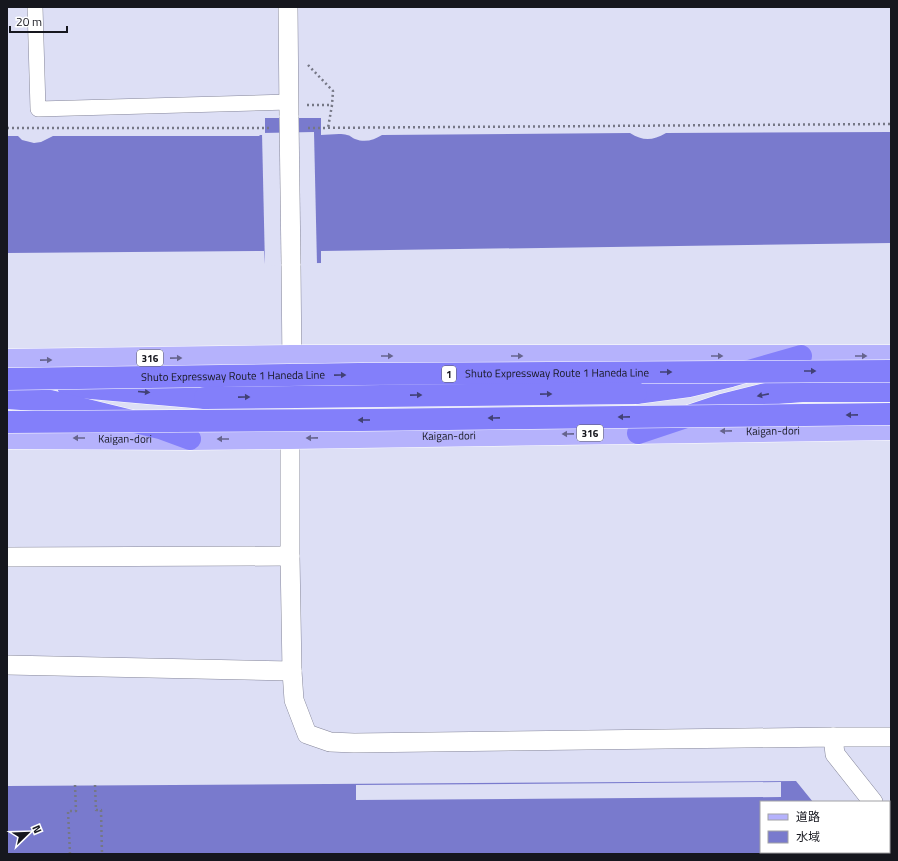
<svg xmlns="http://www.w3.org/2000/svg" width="898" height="861" viewBox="0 0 898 861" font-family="'Titillium Web','Noto Sans JP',sans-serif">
<rect width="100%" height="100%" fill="#dddff5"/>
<g fill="#797acd">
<path d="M265 118H321V135C329 135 340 133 347 135 350 135 352 138 355 139 365 143 374 140 382 135L630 133C643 141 652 141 666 133L891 132V243L321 251V263L265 264 264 251 7 253V136H18L22 140 34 143 41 142 53 136H259L260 135H265Z"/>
<path d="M796 781 813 802H761V852H854L855 854H7V786Z"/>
</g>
<g fill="#dddff5">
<path d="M314 132 317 265 265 266 262 133Z"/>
<path d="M781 782V797L356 800V785Z"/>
</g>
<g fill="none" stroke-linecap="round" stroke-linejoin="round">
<defs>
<path id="minor" d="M35 7 38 109 289 102"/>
<g id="tertiary">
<path d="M288 7 289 117"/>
<path d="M291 264 292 370"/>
<path d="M290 423V556L292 671 294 700 307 734 330 742 354 743 833 737 835 754 873 802"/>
<path d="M7 557 290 556"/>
<path d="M7 665 292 671"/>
<path d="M833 737H891"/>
<path d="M889 823 891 826"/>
</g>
<g id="primary">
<path d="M7 360 292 356H891"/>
<path id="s1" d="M7 438 190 439 290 438 891 429"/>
</g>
<g id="motorway">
<path d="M68 386 205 398"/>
<path d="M636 393 689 386 731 376 801 356"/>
<path d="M7 398 50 401 160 428 190 439"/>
<path d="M638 433 722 405 766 394 802 391H891"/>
</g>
</defs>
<use href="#minor" stroke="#85869a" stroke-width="16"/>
<use href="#tertiary" stroke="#85869a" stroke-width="20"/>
<use href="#primary" stroke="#fff" stroke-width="23"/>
<use href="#motorway" stroke="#fff" stroke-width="23"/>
<g stroke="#757785" stroke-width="2.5" stroke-dasharray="2 3" stroke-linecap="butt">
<path d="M308 65 333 91 332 105"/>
<path d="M307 105H332L328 128"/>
<path d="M7 128H271"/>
<path d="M308 128 891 124"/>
<path d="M95 785 96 810H101L102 854"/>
<path d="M70 854 68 811H76L75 785"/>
</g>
<use href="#minor" stroke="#fff" stroke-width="15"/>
<use href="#tertiary" stroke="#fff" stroke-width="19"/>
<use href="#primary" stroke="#b5b2fc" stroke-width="22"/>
<use href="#motorway" stroke="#837ffa" stroke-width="22"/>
<defs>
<path id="tertiary-bridge" d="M289 117 291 264"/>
<g id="motorway-bridge">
<path id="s2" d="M7 379 359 374 891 371"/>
<path d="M205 398 636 393"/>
<path d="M7 422 362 420 891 414"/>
</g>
</defs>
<use href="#tertiary-bridge" stroke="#85869a" stroke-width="20" stroke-linecap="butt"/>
<use href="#motorway-bridge" stroke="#fff" stroke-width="23" stroke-linecap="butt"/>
<use href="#tertiary-bridge" stroke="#fff" stroke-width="19"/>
<use href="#motorway-bridge" stroke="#837ffa" stroke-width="22"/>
</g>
<defs><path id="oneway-solid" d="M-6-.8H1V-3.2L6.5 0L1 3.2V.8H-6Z"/></defs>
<g fill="#66648d">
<use href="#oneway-solid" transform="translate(387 356)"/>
<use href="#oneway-solid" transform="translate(517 356)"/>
<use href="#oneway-solid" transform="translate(717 356)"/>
<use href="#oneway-solid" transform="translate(861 356)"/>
<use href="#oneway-solid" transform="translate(176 358) rotate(-1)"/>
<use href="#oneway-solid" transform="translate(46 360) rotate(-1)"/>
<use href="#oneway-solid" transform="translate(726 431) rotate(179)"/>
<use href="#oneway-solid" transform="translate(568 434) rotate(179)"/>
<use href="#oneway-solid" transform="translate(79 438) rotate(-180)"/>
<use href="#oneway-solid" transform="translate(312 438) rotate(179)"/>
<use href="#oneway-solid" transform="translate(223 439) rotate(180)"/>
</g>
<g fill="#424176">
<use href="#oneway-solid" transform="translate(810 371)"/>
<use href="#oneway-solid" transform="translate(666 372)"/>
<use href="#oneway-solid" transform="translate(340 375) rotate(-1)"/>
<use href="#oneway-solid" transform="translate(144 392) rotate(5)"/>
<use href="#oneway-solid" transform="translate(546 394) rotate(-1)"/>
<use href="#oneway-solid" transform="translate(416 395) rotate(-1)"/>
<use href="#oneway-solid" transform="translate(763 395) rotate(169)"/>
<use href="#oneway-solid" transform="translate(244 397) rotate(-1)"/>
<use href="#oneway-solid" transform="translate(852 415) rotate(179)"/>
<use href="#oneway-solid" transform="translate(624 417) rotate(179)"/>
<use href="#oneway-solid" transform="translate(494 418) rotate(179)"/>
<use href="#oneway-solid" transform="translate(364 420) rotate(180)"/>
</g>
<g text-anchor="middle" stroke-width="3" stroke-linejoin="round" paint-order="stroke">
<g fill="#fff" stroke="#5c5d62" stroke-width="1">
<rect x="137" y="350" width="26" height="16" rx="3"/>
<rect x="442" y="366" width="14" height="16" rx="3"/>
<rect x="577" y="425" width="26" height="16" rx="3"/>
</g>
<g font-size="10" font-weight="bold" fill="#16171e">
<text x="150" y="362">316</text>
<text x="449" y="378">1</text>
<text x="590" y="437">316</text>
</g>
<g font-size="11" fill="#16171e" stroke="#fff">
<text dy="4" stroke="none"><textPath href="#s2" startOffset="550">Shuto Expressway Route 1 Haneda Line</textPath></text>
<text dy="4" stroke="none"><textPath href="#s2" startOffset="226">Shuto Expressway Route 1 Haneda Line</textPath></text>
<text dy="4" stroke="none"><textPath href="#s1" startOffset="766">Kaigan-dori</textPath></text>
<text dy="4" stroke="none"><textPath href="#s1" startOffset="442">Kaigan-dori</textPath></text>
<text dy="4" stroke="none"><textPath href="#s1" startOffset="118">Kaigan-dori</textPath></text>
</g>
</g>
<rect width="898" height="861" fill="none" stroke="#16171e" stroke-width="16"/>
<rect x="760" y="801" width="130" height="52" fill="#ffffff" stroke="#a2a2a5"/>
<rect x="768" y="814" width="20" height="6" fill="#b5b2fc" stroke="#a2a2a5"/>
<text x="796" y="821" font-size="12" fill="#16171e">道路</text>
<rect x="768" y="831" width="20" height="12" fill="#797acd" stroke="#a2a2a5"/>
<text x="796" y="841" font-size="12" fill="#16171e">水域</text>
<g transform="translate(28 833) rotate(67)" stroke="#ffffff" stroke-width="3" paint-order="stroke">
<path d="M0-3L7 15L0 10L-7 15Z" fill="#16171e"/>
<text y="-6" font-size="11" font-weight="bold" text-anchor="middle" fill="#16171e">N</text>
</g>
<path d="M10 26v6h57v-6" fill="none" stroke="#16171e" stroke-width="2"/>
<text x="16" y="26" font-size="12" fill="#16171e" stroke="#ffffff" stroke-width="3" paint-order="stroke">20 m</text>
</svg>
